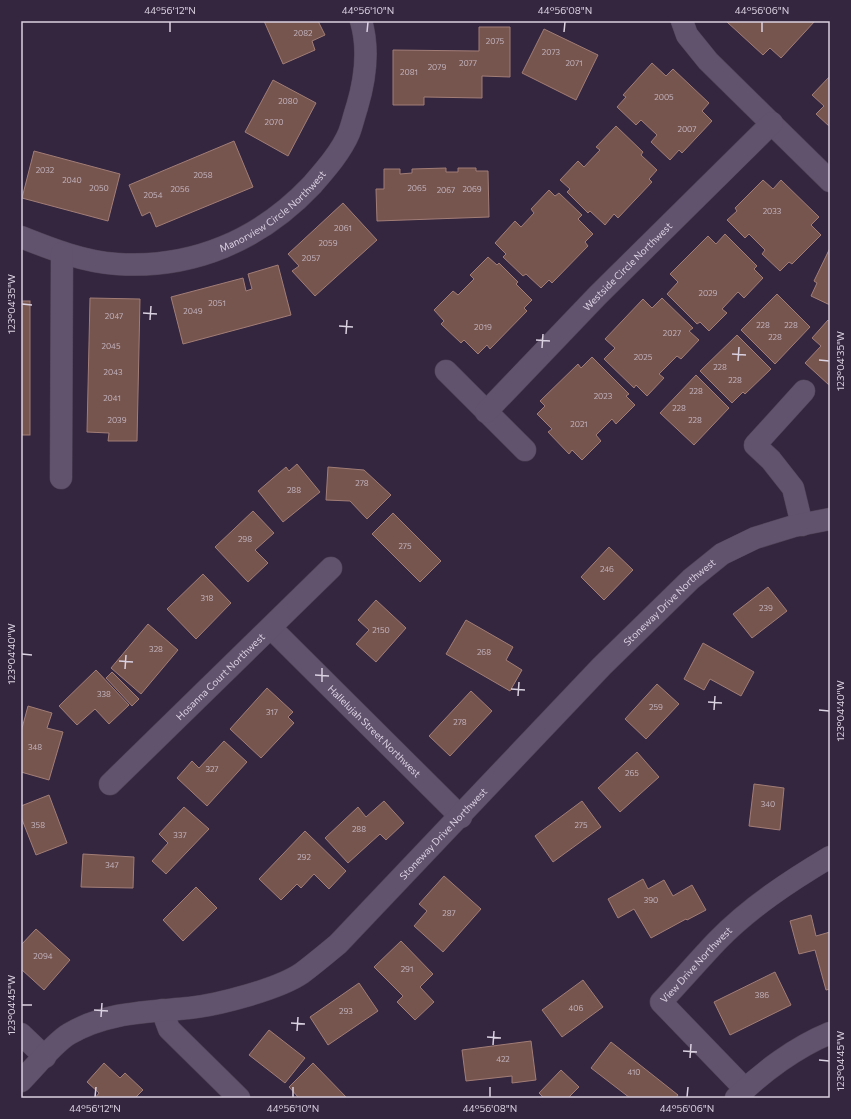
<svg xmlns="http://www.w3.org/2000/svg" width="851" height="1119" viewBox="0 0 851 1119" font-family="Commissioner,sans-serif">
<rect width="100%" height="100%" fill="#33263e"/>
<g fill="#77554f" stroke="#a27d77">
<path d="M264 21H318L325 35 312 41 315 50 283 64Z"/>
<path d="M728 21H815L781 58 770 48 763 55 727 22Z"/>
<path d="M479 27H510V77L482 76V98L424 97V105H393V50L479 51Z"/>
<path d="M544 29 598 55 576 100 522 73Z"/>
<path d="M652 63 666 76 673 69 709 103 702 111 712 121 682 153 679 150 670 160 651 142 657 135 641 120 636 125 617 107 626 97 623 95Z"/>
<path d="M830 76V127L816 114 824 106 812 95Z"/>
<path d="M273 80 316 103 288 156 245 132Z"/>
<path d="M616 126 643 152 641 155 657 170 649 179 652 182 618 218 614 214 605 225 590 211 588 213 567 192 570 189 560 180 578 161 584 167 600 150 596 147Z"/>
<path d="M234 141 253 187 156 227 150 212 142 216 129 185Z"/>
<path d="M34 151 120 174 108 221 22 198Z"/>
<path d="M446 168V172H458V168H476V171H488L489 217 377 221 376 189H384V169H400V174L412 173V169Z"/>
<path d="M763 180 773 189 781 180 819 217 811 225 821 235 792 264 789 262 780 271 762 254 765 250 749 234 745 238 727 220 737 211 735 208Z"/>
<path d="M549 190 555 196 559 193 582 215 578 219 593 234 585 242 588 246 552 283 549 280 541 288 526 274 523 276 503 257 506 254 495 243 515 221 521 227 534 213 531 209Z"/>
<path d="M343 203 377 240 315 296 292 271 299 266 288 254Z"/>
<path d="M725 234 757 266 754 269 763 278 744 298 738 292 722 309 727 313 709 331 700 322 697 324 667 294 678 282 670 274 708 236 716 244Z"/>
<path d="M830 248V305L811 296 817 283 814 281Z"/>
<path d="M488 257 497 265 499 263 518 282 516 284 532 300 524 308 527 311 490 349 487 345 478 354 464 340 461 343 441 324 444 321 434 310 453 291 458 295 474 279 470 275Z"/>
<path d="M278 265 291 315 183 344 171 297 243 278 246 291 252 289 248 274Z"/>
<path d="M777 294 810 327 775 364 741 330Z"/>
<path d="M90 298 140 299 137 441H108L109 433 87 432Z"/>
<path d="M662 298 693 328 689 331 699 340 681 359 677 356 659 374 664 378 647 396 636 385 634 388 604 359 615 348 605 339 643 299 652 308Z"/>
<rect x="21" y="301" width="9" height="134"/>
<path d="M828 320 830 322 829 385 805 363 821 346 812 338Z"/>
<path d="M737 335 771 369 745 394 743 392 732 403 700 371Z"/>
<path d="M592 357 629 394 626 396 635 405 616 424 612 419 596 435 601 441 582 460 572 450 569 454 548 432 552 429 537 414 545 406 540 401 578 364 581 368Z"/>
<path d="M696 375 729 408 694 445 660 413Z"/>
<path d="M297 464 320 492 283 522 258 491 286 467 289 471Z"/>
<path d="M328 467 364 470 391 495 367 519 350 501 326 500Z"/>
<path d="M253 511 274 533 255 550 268 563 248 582 215 547Z"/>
<path d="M393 513 441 561 420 582 372 534Z"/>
<path d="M609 547 633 570 604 600 581 577Z"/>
<path d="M203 574 231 603 196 639 167 609Z"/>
<path d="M768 587 787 611 752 638 733 614Z"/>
<path d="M376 600 406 628 376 662 356 644 369 630 358 620Z"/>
<path d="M466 620 513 647 506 660 522 670 510 691 446 654Z"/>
<path d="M148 624 178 650 141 694 111 668Z"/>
<path d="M703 643 754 672 741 696 710 679 704 690 684 679Z"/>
<path d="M96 670 129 705 109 724 95 709 77 725 59 706Z"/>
<path d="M112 672 139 699 132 706 106 678Z"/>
<path d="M657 684 679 704 646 739 625 719Z"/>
<path d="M267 688 293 712 288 717 294 723 261 758 230 729Z"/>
<path d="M471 691 492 711 450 756 429 736Z"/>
<path d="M28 706 52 713 47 728 63 732 49 780 21 772V732Z"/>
<path d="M224 741 247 762 207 806 177 778 192 761 199 768Z"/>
<path d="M637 752 659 777 620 812 598 788Z"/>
<path d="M754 784 784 788 780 830 749 826Z"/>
<path d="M49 795 67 843 36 855 21 817V806Z"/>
<path d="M384 801 404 823 386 840 380 834 348 863 325 838 358 807 366 817Z"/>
<path d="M582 801 601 827 553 862 535 836Z"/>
<path d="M184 807 209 829 166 874 152 861 168 843 159 834Z"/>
<path d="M305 831 346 871 329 889 314 874 301 888 297 884 281 900 259 879Z"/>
<path d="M83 854 134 857 133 888 81 887Z"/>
<path d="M444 876 481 909 443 952 414 926 427 911 419 904Z"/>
<path d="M643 879 648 889 664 880 673 896 692 885 706 910 687 920 686 919 651 938 634 909 618 918 608 899Z"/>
<path d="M196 887 217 908 183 941 163 920Z"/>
<path d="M811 915 816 936 830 932V989L826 990 815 950 799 954 790 921Z"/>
<path d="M36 929 70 960 44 990 21 969V945Z"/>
<path d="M401 941 433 974 420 987 434 1002 415 1020 397 1002 403 996 374 967Z"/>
<path d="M775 972 791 1005 730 1035 714 1002Z"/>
<path d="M583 980 603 1007 562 1037 542 1010Z"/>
<path d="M359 983 378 1011 328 1045 310 1017Z"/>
<path d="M269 1030 305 1058 285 1083 249 1055Z"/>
<path d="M531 1041 536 1080 512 1083V1076L466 1081 462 1050Z"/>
<path d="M611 1042 678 1095 676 1098H630L591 1068Z"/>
<path d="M104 1063 120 1078 125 1073 143 1090 135 1098H95L99 1093 87 1082Z"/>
<path d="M313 1063 347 1098H299L289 1087Z"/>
<path d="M561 1070 579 1087 568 1098H544L539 1093Z"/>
</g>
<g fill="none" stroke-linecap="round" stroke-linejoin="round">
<defs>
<g id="minor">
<path d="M682 21 687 35 708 61 830 181"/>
<path id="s1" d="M21 237C51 249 84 262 117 264 193 269 260 240 312 185 325 170 341 152 349 133 352 125 354 116 357 107 365 80 369 48 361 21"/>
<path d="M446 371 525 450"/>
<path id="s2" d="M486 412 598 295 772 123"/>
<path d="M61 478 62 253"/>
<path d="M802 525 793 488 771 460 755 445 804 391"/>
<path id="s3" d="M271 628 461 817"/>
<path id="s4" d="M110 784 331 568"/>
<path d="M162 1010 169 1029 239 1098"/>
<path d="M21 1034 45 1057"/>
<path id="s5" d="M21 1081C33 1069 55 1042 69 1034 106 1012 147 1012 189 1008 218 1005 279 989 302 973 314 964 326 954 338 944L602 666 691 579 722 554 755 538 794 526 830 519"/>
<path id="s6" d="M745 1089 661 1002C680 982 698 961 717 941 750 907 790 881 830 857"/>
<path d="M736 1098C762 1072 796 1047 830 1033"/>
</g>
</defs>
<use href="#minor" stroke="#4d4155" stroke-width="23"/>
<use href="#minor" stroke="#61526d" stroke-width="22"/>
</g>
<path fill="none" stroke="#dad1e1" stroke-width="1.5" d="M170 32V22M367 32 368 22M564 32 565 22M762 32V22M22 304 32 305M143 313 157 314M150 320 151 306M339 326 353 327M346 334 347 320M536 340 550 341M542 348 543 334M732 354 746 355M819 360 829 361M738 361 739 347M22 654 32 655M119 661 133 662M125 669 126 655M315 675 329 676M322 682V668M511 689 525 690M518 696 519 682M708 702 722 703M714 710 715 696M819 710 829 711M22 1005H32M94 1010 108 1011M101 1017 102 1003M291 1023 305 1024M297 1031 298 1017M487 1037 501 1038M493 1045 494 1031M683 1051 697 1052M690 1058 691 1044M819 1060 829 1061M95 1097 96 1087M293 1097V1087M490 1097V1087M687 1097 688 1087"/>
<g text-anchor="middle" stroke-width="3.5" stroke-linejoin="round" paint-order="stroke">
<g font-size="8" fill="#c1b2bc">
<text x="303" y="36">2082</text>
<text x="495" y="44">2075</text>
<text x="551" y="55">2073</text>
<text x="468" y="66">2077</text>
<text x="574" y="66">2071</text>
<text x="437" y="70">2079</text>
<text x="409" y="75">2081</text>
<text x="664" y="100">2005</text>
<text x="288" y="104">2080</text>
<text x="274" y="125">2070</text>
<text x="687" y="132">2007</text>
<text x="45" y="173">2032</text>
<text x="203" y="178">2058</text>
<text x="72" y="183">2040</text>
<text x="99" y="191">2050</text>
<text x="417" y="191">2065</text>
<text x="180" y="192">2056</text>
<text x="472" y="192">2069</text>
<text x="446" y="193">2067</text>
<text x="153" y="198">2054</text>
<text x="772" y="214">2033</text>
<text x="343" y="231">2061</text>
<text x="328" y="246">2059</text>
<text x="311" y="261">2057</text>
<text x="708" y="296">2029</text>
<text x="217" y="306">2051</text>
<text x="193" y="314">2049</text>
<text x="114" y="319">2047</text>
<text x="763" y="328">228</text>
<text x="791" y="328">228</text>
<text x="483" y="330">2019</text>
<text x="672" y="336">2027</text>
<text x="775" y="340">228</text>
<text x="111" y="349">2045</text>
<text x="643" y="360">2025</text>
<text x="720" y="370">228</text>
<text x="113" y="375">2043</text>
<text x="735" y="383">228</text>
<text x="696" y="394">228</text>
<text x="603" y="399">2023</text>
<text x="112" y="401">2041</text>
<text x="679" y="411">228</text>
<text x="117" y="423">2039</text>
<text x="695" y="423">228</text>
<text x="579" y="427">2021</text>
<text x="362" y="486">278</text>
<text x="294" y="493">288</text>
<text x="245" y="542">298</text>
<text x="405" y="549">275</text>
<text x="607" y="572">246</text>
<text x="207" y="601">318</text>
<text x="766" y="611">239</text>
<text x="381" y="633">2150</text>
<text x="156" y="652">328</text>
<text x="484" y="655">268</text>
<text x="104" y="697">338</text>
<text x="656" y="710">259</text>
<text x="272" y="715">317</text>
<text x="460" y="725">278</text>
<text x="35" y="750">348</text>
<text x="212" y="772">327</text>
<text x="632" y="776">265</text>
<text x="768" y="807">340</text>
<text x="38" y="828">358</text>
<text x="581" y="828">275</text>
<text x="359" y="832">288</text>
<text x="180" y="838">337</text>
<text x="304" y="860">292</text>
<text x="112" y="868">347</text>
<text x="651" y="903">390</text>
<text x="449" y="916">287</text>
<text x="43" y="959">2094</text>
<text x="407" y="972">291</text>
<text x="762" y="998">386</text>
<text x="576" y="1011">406</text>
<text x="346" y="1014">293</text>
<text x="503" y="1062">422</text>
<text x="634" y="1075">410</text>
</g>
<g font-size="10" fill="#dad1e1" stroke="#33263e">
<text dy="4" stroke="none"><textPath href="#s1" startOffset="270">Manorview Circle Northwest</textPath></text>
<text dy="4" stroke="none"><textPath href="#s2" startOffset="203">Westside Circle Northwest</textPath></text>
<text dy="4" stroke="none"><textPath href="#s5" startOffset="833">Stoneway Drive Northwest</textPath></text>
<text dy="4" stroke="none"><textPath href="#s4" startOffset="154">Hosanna Court Northwest</textPath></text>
<text dy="4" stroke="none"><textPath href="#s3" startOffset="146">Hallelujah Street Northwest</textPath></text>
<text dy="4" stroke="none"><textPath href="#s5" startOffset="509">Stoneway Drive Northwest</textPath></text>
<text dy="4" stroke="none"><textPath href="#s6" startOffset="172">View Drive Northwest</textPath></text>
</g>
</g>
<rect width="851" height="1119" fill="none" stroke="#33263e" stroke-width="44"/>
<rect x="22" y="22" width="807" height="1075" fill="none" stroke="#dad1e1" stroke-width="1.5"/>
<g font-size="10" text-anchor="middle" fill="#dad1e1">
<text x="170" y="14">44°56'12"N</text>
<text x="368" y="14">44°56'10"N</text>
<text x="565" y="14">44°56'08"N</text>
<text x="762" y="14">44°56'06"N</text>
<text transform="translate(11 304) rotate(-90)" y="4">123°04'35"W</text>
<text transform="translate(840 361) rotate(-90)" y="4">123°04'35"W</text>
<text transform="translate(11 654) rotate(-90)" y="4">123°04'40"W</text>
<text transform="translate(840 711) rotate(-90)" y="4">123°04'40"W</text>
<text transform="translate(11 1005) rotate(-90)" y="4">123°04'45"W</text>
<text transform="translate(840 1061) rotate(-90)" y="4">123°04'45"W</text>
<text x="95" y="1112">44°56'12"N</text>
<text x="293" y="1112">44°56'10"N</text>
<text x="490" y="1112">44°56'08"N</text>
<text x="687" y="1112">44°56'06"N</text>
</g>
</svg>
